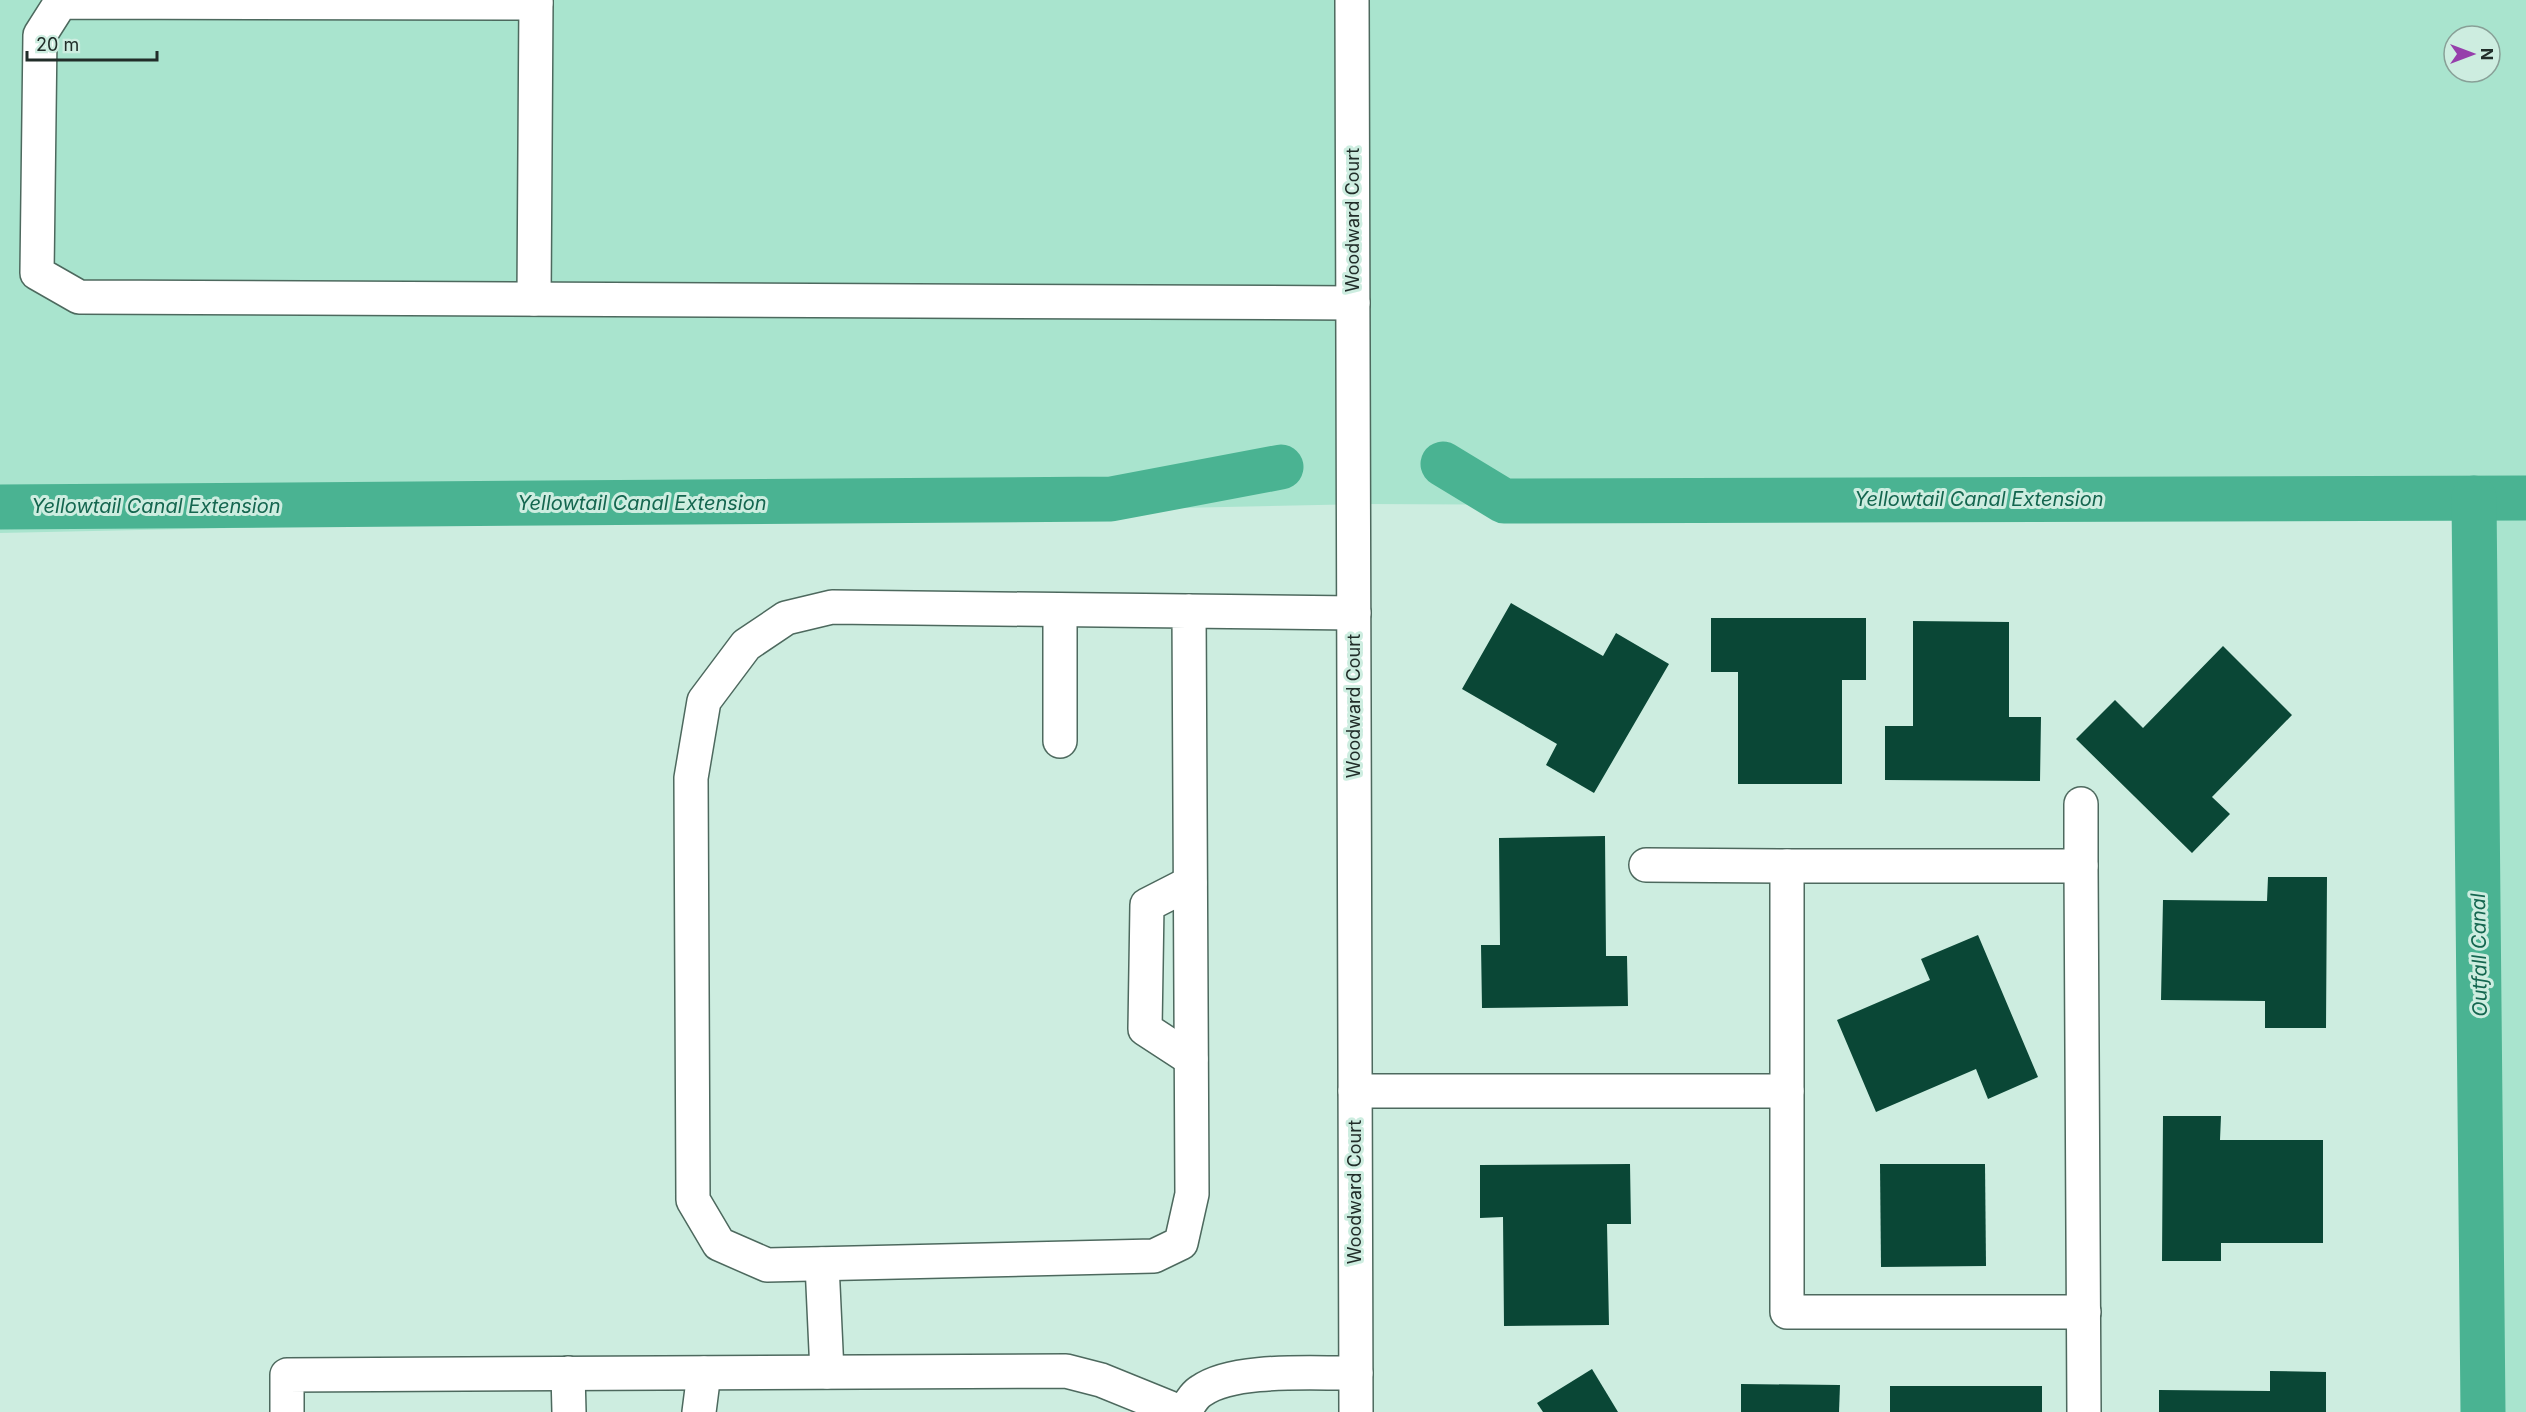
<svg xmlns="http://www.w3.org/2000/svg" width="2526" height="1412" viewBox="0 0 2526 1412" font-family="Inter,sans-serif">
<rect width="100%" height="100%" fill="#cdede0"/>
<path fill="#a9e4ce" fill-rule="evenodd" d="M0 0H2526V1412H2499L2493 510 1366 504 0 533ZM2454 36H2490V72H2454Z"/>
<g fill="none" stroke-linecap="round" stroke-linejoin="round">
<g stroke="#4ab392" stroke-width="45">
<path d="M1443 464 1504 501 2526 498"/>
<path d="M2474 498 2483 1412"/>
<path d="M0 507 1111 499 1281 467"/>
</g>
</g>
<g fill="#0a4736">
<path d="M1511 603 1603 656 1616 633 1669 664 1594 793 1546 765 1557 744 1462 689Z"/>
<path d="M1711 618H1866V680H1842V784H1738V672H1711Z"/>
<path d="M1913 621 2009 622V717H2041L2040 781 1885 780V726H1913Z"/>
<path d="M2223 646 2292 715 2212 797 2230 814 2192 853 2076 739 2115 700 2143 728Z"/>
<path d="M1605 836 1606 956H1627L1628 1006 1482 1008 1481 945H1500L1499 838Z"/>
<path d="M2268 877H2327L2326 1028H2265V1001L2161 1000 2163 900 2267 901Z"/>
<path d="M1978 935 2038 1077 1988 1099 1976 1069 1876 1112 1837 1020 1930 980 1921 959Z"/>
<path d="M2163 1116H2221L2220 1140H2323V1243H2221V1261H2162Z"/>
<path d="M1630 1164 1631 1224H1607L1609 1325 1504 1326 1503 1217 1480 1218V1165Z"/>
<path d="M1880 1164H1985L1986 1266 1881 1267Z"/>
<path d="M1592 1369 1618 1412H1543L1537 1403Z"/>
<path d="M2270 1371 2326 1372V1412H2159V1390L2270 1391Z"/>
<path d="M1741 1384 1840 1385 1839 1412H1741Z"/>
<rect x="1890" y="1386" width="152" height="26"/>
</g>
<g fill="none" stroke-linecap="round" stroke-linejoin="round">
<defs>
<g id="minor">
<path d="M1352 0 1356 1412"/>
<path d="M536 3 61 2 40 35 37 273 79 297 1353 303"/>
<path d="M534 299 536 0"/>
<path d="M1060 610V741"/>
<path d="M1189 611 1192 1194 1181 1243 1154 1256 767 1265 719 1244 693 1200 691 778 704 701 746 645 786 618 832 607 1354 613"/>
<path d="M2081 804V866"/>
<path d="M1646 865 1787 866"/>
<path d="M1190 883 1147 905 1145 1029 1191 1059"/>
<path d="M1355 1091H1787V866H2081L2084 1412"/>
<path d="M1787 1091V1312H2084"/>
<path d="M822 1264 827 1372"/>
<path d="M568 1373 569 1412"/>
<path d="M287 1412V1375L1066 1371 1101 1380 1180 1412"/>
<path d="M699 1412 704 1373"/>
<path d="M1184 1412C1189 1405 1194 1395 1201 1391 1234 1367 1316 1374 1356 1373"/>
</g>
</defs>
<use href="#minor" stroke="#4d695e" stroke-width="36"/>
<use href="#minor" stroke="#fff" stroke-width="33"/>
</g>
<g text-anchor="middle" stroke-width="6" stroke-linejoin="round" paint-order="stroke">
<g font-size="18" fill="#212d29" stroke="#cdede0">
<text transform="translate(1353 220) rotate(-90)" y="6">Woodward Court</text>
<text transform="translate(1354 706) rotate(-90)" y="6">Woodward Court</text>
<text transform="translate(1355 1192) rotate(-90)" y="6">Woodward Court</text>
</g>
<g font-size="20" font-style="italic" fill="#14664f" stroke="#cdede0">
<text x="1979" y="506">Yellowtail Canal Extension</text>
<text x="642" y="510">Yellowtail Canal Extension</text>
<text x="156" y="513">Yellowtail Canal Extension</text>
<text transform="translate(2479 955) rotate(-91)" y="7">Outfall Canal</text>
</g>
</g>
<g transform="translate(2472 54) rotate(90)"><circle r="28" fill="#cdede0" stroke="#88a097" stroke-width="1.5"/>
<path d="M0-4.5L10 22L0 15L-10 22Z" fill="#963fab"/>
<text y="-9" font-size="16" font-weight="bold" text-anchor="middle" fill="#212d29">N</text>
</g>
<path d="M27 51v9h130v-9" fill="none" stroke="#212d29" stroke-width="3"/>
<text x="36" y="51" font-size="18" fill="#212d29" stroke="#cdede0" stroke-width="4.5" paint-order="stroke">20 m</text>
</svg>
